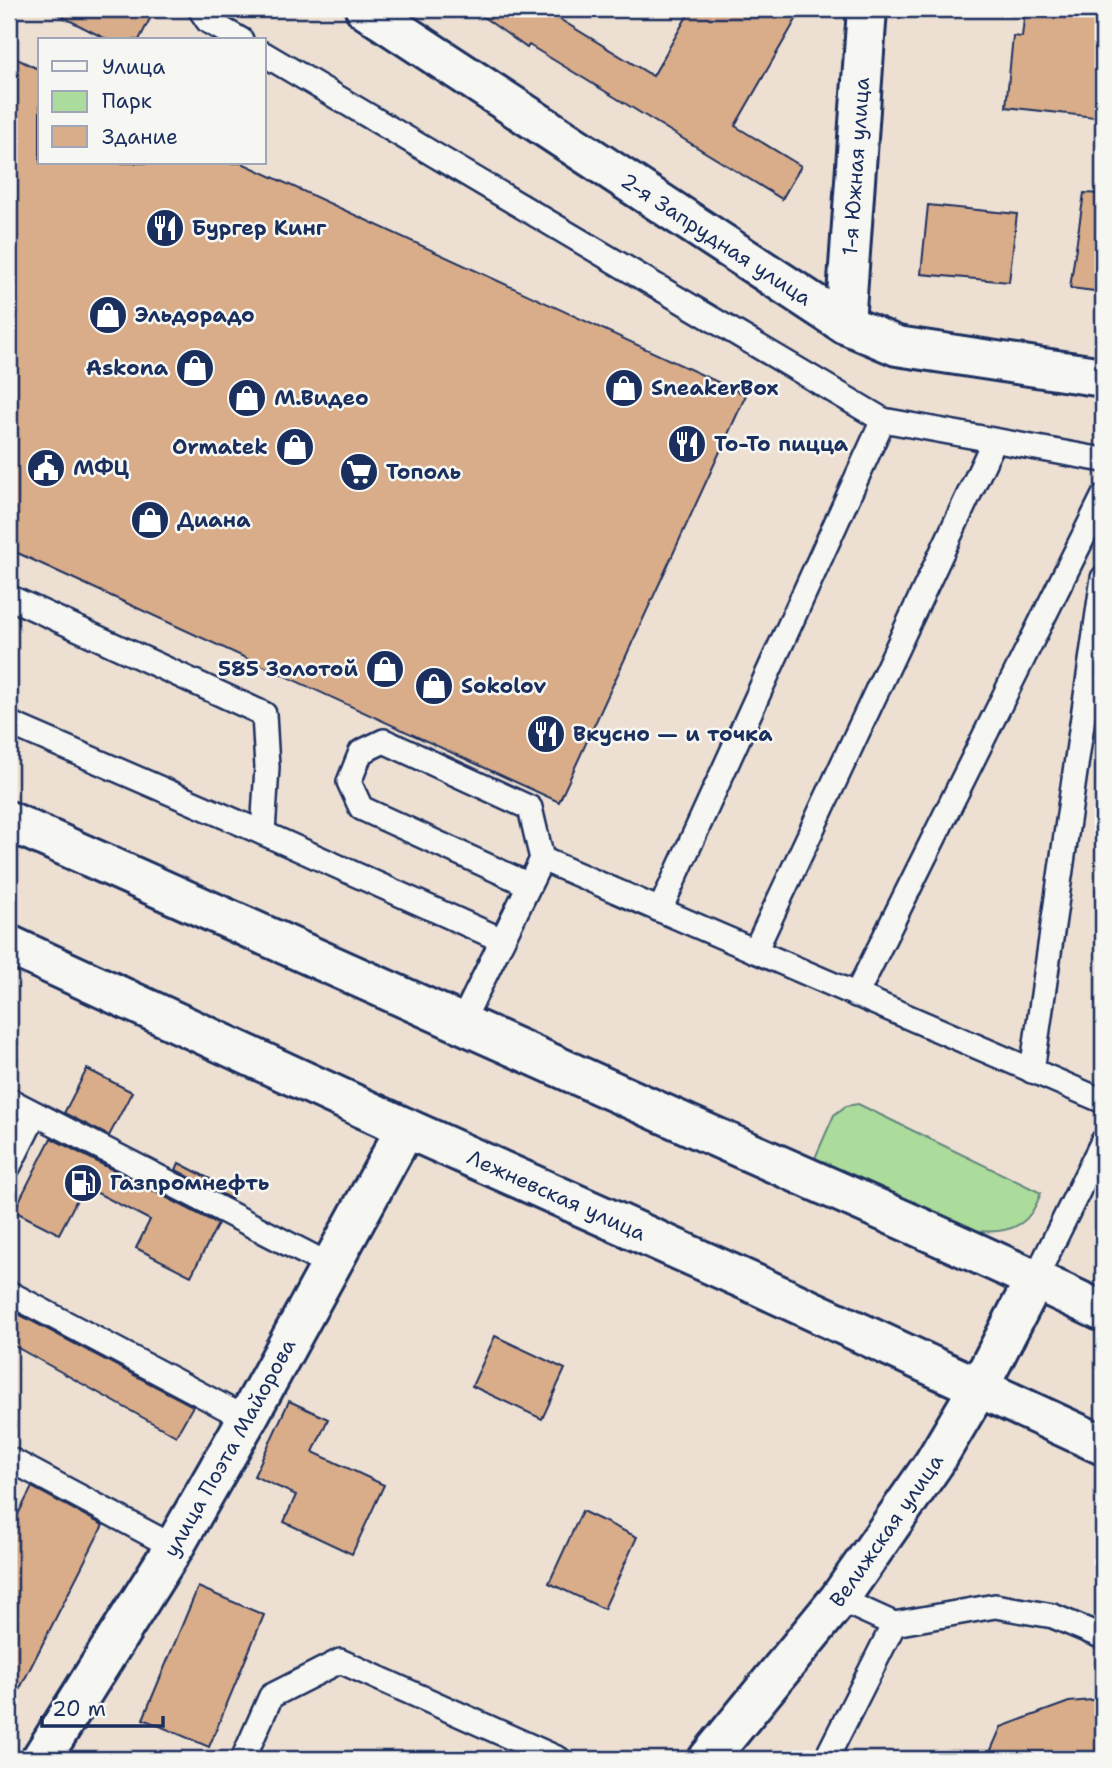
<svg xmlns="http://www.w3.org/2000/svg" width="1112" height="1768" viewBox="0 0 1112 1768" font-family="'Shantell Sans',sans-serif">
<rect width="100%" height="100%" fill="#ede0d3"/>
<filter id="ink" filterUnits="userSpaceOnUse"><feTurbulence type="fractalNoise" baseFrequency=".0143" numOctaves="2"/><feDisplacementMap in="SourceGraphic" scale="14" xChannelSelector="R" yChannelSelector="G"/><feConvolveMatrix kernelMatrix="1 2 1 2 8 2 1 2 1" color-interpolation-filters="sRGB"/></filter>
<g filter="url(#ink)">
<path fill="#acdc9c" stroke="#64867d" stroke-width="2" d="M858 1104 1041 1193C1038 1200 1035 1208 1031 1213 1018 1233 990 1233 969 1230L815 1158 834 1115 846 1106Z"/>
<g fill="#d9ad8a" stroke="#1b2f5e" stroke-width="2">
<path d="M47 9H155L139 40H108Z"/>
<path d="M472 9H543L653 76 691 9H802L735 126 801 166 782 199 529 45 527 48Z"/>
<path d="M1025 10 1103 17V118L1006 107 1013 36 1022 37Z"/>
<path d="M9 55 40 70V163H242L746 395 559 802 9 549Z"/>
<path d="M1084 193 1103 194V292L1070 288Z"/>
<path d="M928 205 1017 214 1009 282 921 274Z"/>
<path d="M87 1069 132 1092 109 1136 64 1113Z"/>
<path d="M51 1138 218 1224 191 1276 136 1248 150 1220 84 1186 59 1234 14 1211Z"/>
<path d="M179 1163 235 1192 231 1199 176 1170Z"/>
<path d="M9 1309 193 1406 176 1436 9 1343Z"/>
<path d="M495 1336 565 1369 542 1419 472 1386Z"/>
<path d="M289 1401 328 1419 313 1452 384 1485 352 1554 284 1522 296 1495 254 1476Z"/>
<path d="M32 1487 103 1525 9 1710V1532Z"/>
<path d="M582 1511 637 1537 604 1609 549 1583Z"/>
<path d="M198 1587 264 1615 209 1747 143 1719Z"/>
<path d="M1103 1699V1759H987L1001 1727 1069 1702Z"/>
</g>
<g fill="none" stroke-linecap="round" stroke-linejoin="round">
<defs>
<g id="service">
<path d="M200 9 208 21 241 40"/>
<path d="M264 54 883 420"/>
<path d="M9 597 264 714 267 767 263 833"/>
<path d="M9 723 263 833 502 940"/>
<path d="M542 859 1103 1101"/>
<path d="M660 910 883 420 1103 460"/>
<path d="M755 951 994 441"/>
<path d="M856 995 1103 497"/>
<path d="M462 1022 542 859 530 808 384 741 361 752 349 782 361 808 529 885"/>
<path d="M1032 1071 1103 578"/>
<path d="M9 1100 331 1266"/>
<path d="M9 1166 35 1114"/>
<path d="M1035 1279 1103 1141"/>
<path d="M9 1293 247 1419"/>
<path d="M9 1459 174 1547"/>
<path d="M894 1624 995 1606 1053 1616 1103 1637"/>
<path d="M243 1759 271 1696 340 1661 559 1759"/>
<path d="M826 1759 894 1624 839 1599"/>
</g>
<g id="minor">
<path id="s1" d="M365 9 845 324 897 346 1103 377"/>
<path id="s2" d="M845 324 867 9"/>
<path id="s3" d="M41 1759 174 1547 247 1419 406 1128"/>
</g>
<g id="secondary">
<path id="s4" d="M708 1759 839 1599 934 1463 979 1387 1035 1279"/>
</g>
<g id="trunk">
<path d="M9 821C224 915 438 1012 653 1109 803 1177 955 1240 1103 1312"/>
<path id="s5" d="M9 945 406 1128 757 1285 1103 1445"/>
</g>
</defs>
<use href="#service" stroke="#1b2f5e" stroke-width="28"/>
<use href="#minor" stroke="#1b2f5e" stroke-width="44"/>
<use href="#secondary" stroke="#1b2f5e" stroke-width="44"/>
<use href="#trunk" stroke="#1b2f5e" stroke-width="44"/>
<use href="#service" stroke="#f6f6f2" stroke-width="23"/>
<use href="#minor" stroke="#f6f6f2" stroke-width="38"/>
<use href="#secondary" stroke="#f6f6f2" stroke-width="38"/>
<use href="#trunk" stroke="#f6f6f2" stroke-width="38"/>
</g>
</g>
<defs>
<symbol id="restaurant-disc" viewBox="-11 -11 22 22"><circle r="9.5" fill="#1b2f5e" stroke="#f6f6f2"/><path d="M-5-6h1v4h1v-4h1v4h1v-4h1v5L-1.5 .5V6h-2V.5L-5-1ZM5-6V6H3V1.5H1.5Q1.5-4 5-6Z" fill="#fff"/></symbol>
<symbol id="shop-disc" viewBox="-11 -11 22 22"><circle r="9.5" fill="#1b2f5e" stroke="#f6f6f2"/><path d="M-5-2.5h2.3a2.7 3.5 0 0 1 5.4 0H5L5.5 6h-11ZM-1.5-2.5h3a1.5 2.3 0 0 0-3 0Z" fill="#fff"/></symbol>
<symbol id="civic-disc" viewBox="-11 -11 22 22"><circle r="9.5" fill="#1b2f5e" stroke="#f6f6f2"/><path d="M-.6-6.5H3V-4.5H.6V-3L4-1V1h2V6H-6V1h2V-1L-.6-3ZM-1.2 2.5V6h2.4V2.5Z" fill="#fff"/></symbol>
<symbol id="supermarket-disc" viewBox="-11 -11 22 22"><circle r="9.5" fill="#1b2f5e" stroke="#f6f6f2"/><path d="M-6-5.5h2.5l.6 2H6L4.5 2H-2.5L-4.4-4H-6ZM-1.5 3.2a1.3 1.3 0 1 0 .1 0ZM3 3.2a1.3 1.3 0 1 0 .1 0Z" fill="#fff"/></symbol>
<symbol id="fuel-disc" viewBox="-11 -11 22 22"><circle r="9.5" fill="#1b2f5e" stroke="#f6f6f2"/><path d="M-5.5-6h7V0h2V4h1.3V-2.5L3-4.5l.8-.8L6-3V5H2.5V1h-1V6h-7ZM-4.2-4.7v3.2H.2V-4.7Z" fill="#fff"/></symbol>
</defs>
<g fill-rule="evenodd">
<use href="#restaurant-disc" x="143" y="206" width="44" height="44"/>
<use href="#shop-disc" x="86" y="293" width="44" height="44"/>
<use href="#shop-disc" x="173" y="346" width="44" height="44"/>
<use href="#shop-disc" x="602" y="366" width="44" height="44"/>
<use href="#shop-disc" x="225" y="376" width="44" height="44"/>
<use href="#restaurant-disc" x="665" y="422" width="44" height="44"/>
<use href="#shop-disc" x="273" y="425" width="44" height="44"/>
<use href="#civic-disc" x="24" y="446" width="44" height="44"/>
<use href="#supermarket-disc" x="337" y="450" width="44" height="44"/>
<use href="#shop-disc" x="128" y="498" width="44" height="44"/>
<use href="#shop-disc" x="363" y="647" width="44" height="44"/>
<use href="#shop-disc" x="412" y="664" width="44" height="44"/>
<use href="#restaurant-disc" x="524" y="712" width="44" height="44"/>
<use href="#fuel-disc" x="61" y="1161" width="44" height="44"/>
</g>
<g text-anchor="middle" stroke-width="5" stroke-linejoin="round" paint-order="stroke">
<g font-size="21" fill="#1b2f5e" stroke="#f6f6f2">
<text dy="7" stroke="none"><textPath href="#s2" startOffset="158">1-я Южная улица</textPath></text>
<text dy="7" stroke="none"><textPath href="#s1" startOffset="420">2-я Запрудная улица</textPath></text>
<text dy="7" stroke="none"><textPath href="#s5" startOffset="602">Лежневская улица</textPath></text>
<text dy="7" stroke="none"><textPath href="#s3" startOffset="364">улица Поэта Майорова</textPath></text>
<text dy="7" stroke="none"><textPath href="#s4" startOffset="290">Велижская улица</textPath></text>
</g>
<g font-size="21" font-weight="bold" fill="#1b2f5e" stroke="#f6f6f2" text-anchor="start">
<text x="192" y="235">Бургер Кинг</text>
<text x="135" y="322">Эльдорадо</text>
<text x="168" y="375" text-anchor="end">Askona</text>
<text x="651" y="395">SneakerBox</text>
<text x="274" y="405">М.Видео</text>
<text x="714" y="451">То-То пицца</text>
<text x="268" y="454" text-anchor="end">Ormatek</text>
<text x="73" y="475">МФЦ</text>
<text x="386" y="479">Тополь</text>
<text x="177" y="527">Диана</text>
<text x="358" y="676" text-anchor="end">585 Золотой</text>
<text x="461" y="693">Sokolov</text>
<text x="573" y="741">Вкусно — и точка</text>
<text x="110" y="1190">Газпромнефть</text>
</g>
</g>
<rect width="1112" height="1768" fill="none" stroke="#f6f6f2" stroke-width="35"/>
<rect x="18" y="18" width="1077" height="1733" fill="none" stroke="#1b2f5e" stroke-width="2.5" filter="url(#ink)"/>
<rect x="38" y="38" width="228" height="126" fill="#f6f6f2" stroke="#9ea6b7" stroke-width="2"/>
<rect x="52" y="61" width="35" height="10" fill="#f6f6f2" stroke="#9ea6b7" stroke-width="2"/>
<text x="102" y="74" font-size="21" fill="#1b2f5e">Улица</text>
<rect x="52" y="91" width="35" height="21" fill="#acdc9c" stroke="#9ea6b7" stroke-width="2"/>
<text x="102" y="108" font-size="21" fill="#1b2f5e">Парк</text>
<rect x="52" y="126" width="35" height="21" fill="#d9ad8a" stroke="#9ea6b7" stroke-width="2"/>
<text x="102" y="144" font-size="21" fill="#1b2f5e">Здание</text>
<path d="M42 1716v10h121v-10" fill="none" stroke="#1b2f5e" stroke-width="3.5"/>
<text x="52" y="1716" font-size="21" fill="#1b2f5e" stroke="#f6f6f2" stroke-width="5" paint-order="stroke">20 m</text>
</svg>
